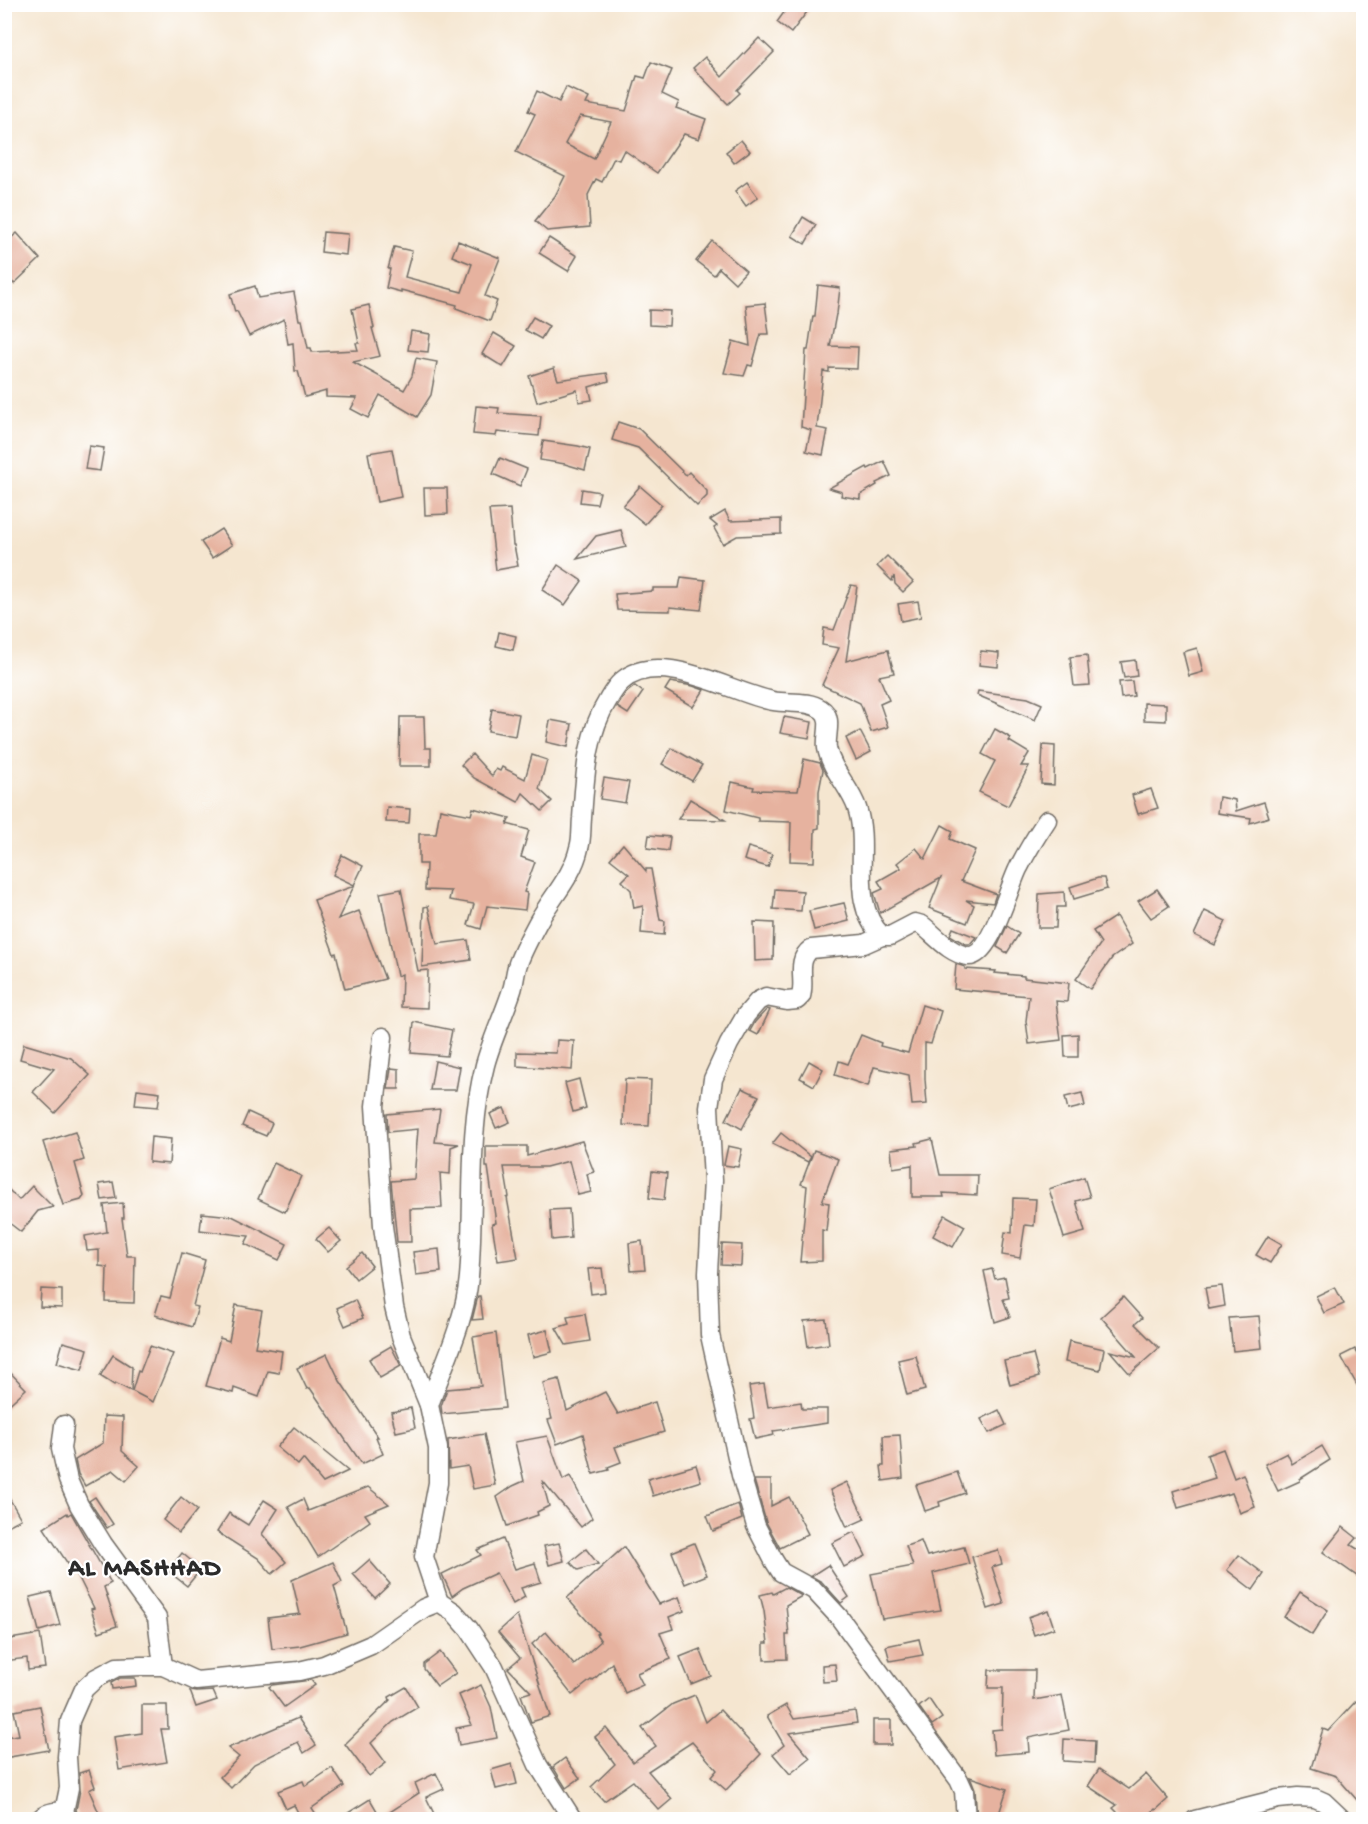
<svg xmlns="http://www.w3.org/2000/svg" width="1368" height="1824" viewBox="0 0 1368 1824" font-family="'Gochi Hand',sans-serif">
<rect width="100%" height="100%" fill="#fff"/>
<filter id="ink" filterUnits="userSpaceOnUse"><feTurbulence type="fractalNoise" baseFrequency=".0167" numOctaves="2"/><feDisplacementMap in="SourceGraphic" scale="12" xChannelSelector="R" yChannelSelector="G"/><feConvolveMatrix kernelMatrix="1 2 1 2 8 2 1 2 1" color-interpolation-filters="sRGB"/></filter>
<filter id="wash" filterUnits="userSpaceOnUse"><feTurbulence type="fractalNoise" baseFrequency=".008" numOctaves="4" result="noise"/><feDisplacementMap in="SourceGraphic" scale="24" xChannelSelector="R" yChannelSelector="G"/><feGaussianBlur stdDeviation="1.35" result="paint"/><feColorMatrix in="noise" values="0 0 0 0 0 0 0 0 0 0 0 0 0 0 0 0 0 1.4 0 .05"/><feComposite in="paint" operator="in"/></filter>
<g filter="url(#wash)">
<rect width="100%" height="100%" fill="#f5e6d0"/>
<g id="blocks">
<g fill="#e6b29f" fill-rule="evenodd">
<path d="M790 4H813L791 33 777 22Z"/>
<path d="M759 38 774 52 737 90 740 93 728 104 693 68 705 57 722 77Z"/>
<path d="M651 62 672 70 662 94 679 102 676 108 706 119 699 139 684 134 657 173 624 150 619 160 614 158 602 182 596 179 588 195 590 227 547 231 535 221 555 196 565 176 516 152 535 114 528 111 537 91 559 102 566 87 589 98 586 104 626 111 637 76 645 78ZM580 116 611 122 594 159 565 144Z"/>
<path d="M741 140 750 151 734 163 726 152Z"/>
<path d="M747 182 758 197 746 206 735 191Z"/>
<path d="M803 217 816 225 805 244 792 236Z"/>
<path d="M323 232 348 234 346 255 321 252Z"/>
<path d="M17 233 40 259 14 284 4 273V244Z"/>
<path d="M549 238 577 256 568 271 539 253Z"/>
<path d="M458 241 500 258 485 296 497 301 490 321 456 308 457 305 401 290V292L386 288 390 269H388L394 247 412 251 405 277 462 292 472 264 452 256Z"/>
<path d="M712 241 746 271 735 283 719 268 714 275 696 261Z"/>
<path d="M818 285 840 288 837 314H836L830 346 858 347 857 369 829 368V372L823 371 817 428 828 430 823 455 806 451 811 430 801 427 806 350H808L813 316H815Z"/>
<path d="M255 286 258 298 294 292 299 320H302L308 348H311L312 352 358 350 356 343H359L352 309 369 305 374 328H372L380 356 353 362 404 390 412 376 416 358 437 362 431 395 417 417 380 395 368 418 351 409 357 398 326 397V391L305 397 298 371H295L293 343 288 344 284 319 249 336 237 311 235 312 230 294Z"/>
<path d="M765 303 769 334H761L752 366 748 365 744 376 724 373 733 341 750 346 746 305Z"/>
<path d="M649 310 670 311 669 326 649 325Z"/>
<path d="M533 317 549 326 541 339 525 330Z"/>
<path d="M411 331 430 334 428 352 408 350Z"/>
<path d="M494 333 516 346 503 367 482 354Z"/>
<path d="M554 368 558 380 607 373 609 381 589 387 592 400 579 402 577 390 537 402 529 376Z"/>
<path d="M476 406 499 408 498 413 541 416 539 436 497 432 496 436 473 434Z"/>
<path d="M618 422 639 429 686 475 689 472 707 491V496L697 506 638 448 612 440Z"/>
<path d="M543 441 578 446 590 449 585 470 565 464 540 460Z"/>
<path d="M89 446 104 448 100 471 85 469Z"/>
<path d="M392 449 401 497 377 502 368 453Z"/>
<path d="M500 458 527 469 520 486 493 474Z"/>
<path d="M884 461 891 476 876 483 877 485 860 495V499L841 496 842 492 829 488 867 467 868 469Z"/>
<path d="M640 486 662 505 645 524 623 506Z"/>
<path d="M424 488H447L448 514 425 515Z"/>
<path d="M582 489 600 492 597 504 580 502Z"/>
<path d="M510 509 513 545H514L518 566 496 570 489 510Z"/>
<path d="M725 511 730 521 781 519V534L737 536 723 544 714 528 717 526 710 520Z"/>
<path d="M221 529 232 545 212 558 201 542Z"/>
<path d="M621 530 626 547 577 559 596 536Z"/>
<path d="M887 556 913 582 903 592 895 584 894 576 892 581 877 566Z"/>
<path d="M558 565 582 581 565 605 542 590Z"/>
<path d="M681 577 705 580 701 610 670 607V611L617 610 615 594 653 591V588H679Z"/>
<path d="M851 585 857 586 846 661 888 650 894 673 879 676 889 700 880 704 888 727 871 732 860 703 822 685 839 648 822 645 824 628 834 630Z"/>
<path d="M918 601 921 617 901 621 898 604Z"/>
<path d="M499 632 516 636 513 650 496 646Z"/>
<path d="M1197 648 1203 672 1189 676 1183 652Z"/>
<path d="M981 651 999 653 998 667 979 665Z"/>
<path d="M1087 655 1090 685 1074 686 1070 657Z"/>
<path d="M1135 660 1137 676 1124 678 1121 662Z"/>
<path d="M1132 681 1134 696 1121 698 1119 682Z"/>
<path d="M670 682 693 686 704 690 693 707 665 690Z"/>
<path d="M635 686 643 692 628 714 617 707 626 693Z"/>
<path d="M978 691 1028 698 1042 704 1035 720 977 695Z"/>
<path d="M1144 703 1166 704V721L1144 720Z"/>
<path d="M492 709 519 714 515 736 488 731Z"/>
<path d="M400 717H424L425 748H431V766H399Z"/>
<path d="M784 717 812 722 809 738 780 733Z"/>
<path d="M550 720 572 724 568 747 546 742Z"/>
<path d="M995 729 1011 738 1009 741 1029 753 1021 766H1029L1008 806 979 792 995 761 982 754Z"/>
<path d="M860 731 871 752 856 760 846 738Z"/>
<path d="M1043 745 1055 746 1054 785 1041 784Z"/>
<path d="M672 748 702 765 692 781 662 764Z"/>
<path d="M472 754 492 776 496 769 500 771 502 767 525 779 532 755 547 760 539 789 552 801 542 811 523 793 518 802 474 778 461 765Z"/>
<path d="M804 759 820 763 823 770 819 791V828L815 829 814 862 790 861 791 822 758 821V818L726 810 732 782 754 787 753 790 798 791Z"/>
<path d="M604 778 629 782 625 803 600 799Z"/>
<path d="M1151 789 1158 808 1138 814 1132 795Z"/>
<path d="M1219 797 1235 800 1236 811 1264 802 1269 817 1250 823 1251 818 1217 813Z"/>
<path d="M690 799 725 820 678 819Z"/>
<path d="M387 807 410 809 409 823 386 822Z"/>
<path d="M473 808 510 818 507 824 529 830 521 857 535 862 524 892 527 893 525 910 487 906 481 929 468 925 474 904 449 900 451 891 425 890 426 864H419V834H436L440 809 471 815Z"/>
<path d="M942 825 953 831 950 839 975 850 961 881 996 894 993 903 966 900 974 905 967 923 929 908 941 878 880 913 874 893 883 889 878 881 901 868 897 863 916 848 925 859Z"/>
<path d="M649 835 670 837 668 851 647 848Z"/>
<path d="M623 844 646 871V869H651L660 920 665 921 664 935 641 933 643 906 634 908 631 890 622 881 629 874 610 859Z"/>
<path d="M748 847 772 854 768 867 744 860Z"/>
<path d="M342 855 363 866 354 885 333 875Z"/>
<path d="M1098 878H1104L1107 889 1074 899 1070 887Z"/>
<path d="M354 886 338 919 359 911 385 979 345 989 336 953 334 954 314 900Z"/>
<path d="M401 889 418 971 428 970 427 1008 401 1007 402 974 397 976 380 893Z"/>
<path d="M775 889 803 891 801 911 773 909Z"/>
<path d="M1157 889 1169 906 1151 918 1138 901Z"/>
<path d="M1064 892 1065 907H1057L1056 928H1038L1039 894Z"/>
<path d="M844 903 849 921 814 930 809 911Z"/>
<path d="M428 906 437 944 468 940 471 960 422 967 424 907Z"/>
<path d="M1205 911 1226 921 1215 945 1194 935Z"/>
<path d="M1116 916 1132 944 1112 958 1090 989 1076 979 1101 943 1093 931Z"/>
<path d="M754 922 774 923 773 960 755 961Z"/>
<path d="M1007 926 1019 934 1007 953 997 947Z"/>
<path d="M953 928 976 937 970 944H965L950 935Z"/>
<path d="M956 964 965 967V969L996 971 995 973 1024 976V978L1069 983 1067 1002 1056 1001 1061 1040 1029 1044 1026 1021 1029 996 954 989Z"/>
<path d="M922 1005 941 1011 931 1044 925 1043V1079L927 1104 912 1105 909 1075 874 1067 868 1086 835 1075 839 1061 848 1064 861 1035 881 1043 880 1046 908 1053Z"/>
<path d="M767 1009 770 1010 758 1035 750 1031 755 1022Z"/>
<path d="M414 1022 452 1030 447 1056 411 1053Z"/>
<path d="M1078 1034V1057H1065L1064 1035Z"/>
<path d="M557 1040 574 1041 572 1070 517 1066V1052L556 1053Z"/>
<path d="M24 1044 71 1058 90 1075 55 1113 33 1092 54 1069 20 1059Z"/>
<path d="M435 1061 460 1067 456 1090H430Z"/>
<path d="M809 1061 823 1069 814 1086 800 1078Z"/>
<path d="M391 1068 399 1069V1089H388Z"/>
<path d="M579 1079 586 1108 573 1112 565 1083Z"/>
<path d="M625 1079 651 1080 649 1126 623 1125Z"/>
<path d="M742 1088 759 1096 742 1129 726 1120Z"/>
<path d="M137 1089 160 1092 158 1107 135 1105Z"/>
<path d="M1082 1093 1085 1106 1068 1110 1065 1097Z"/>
<path d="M504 1108 510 1122 496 1128 490 1114Z"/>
<path d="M440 1109 435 1142 459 1144 451 1147 450 1174 440 1173 442 1208 410 1209 411 1242H397L391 1181 414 1179 418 1129 388 1132 387 1114Z"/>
<path d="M248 1112 272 1123 266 1136 242 1126Z"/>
<path d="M75 1132 84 1160 75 1163 84 1196 81 1200 63 1205 43 1142Z"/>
<path d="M781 1133 811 1157 808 1162 772 1144Z"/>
<path d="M151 1137 171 1139 169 1164 149 1162Z"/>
<path d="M932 1139 940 1175H978L977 1195 943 1193 944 1197H912V1165L893 1168 891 1149 917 1146 916 1143Z"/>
<path d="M582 1141 594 1172 587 1174 591 1192 578 1195 569 1161 546 1167H504L509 1197 507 1198 518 1258 498 1261 492 1224 496 1223 488 1167H486V1146H527V1156Z"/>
<path d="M728 1146 742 1149 738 1167 724 1165Z"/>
<path d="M814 1150 838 1159 822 1202 829 1203 826 1231 822 1230V1261L800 1262 807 1186 801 1184Z"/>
<path d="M274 1163 301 1176 285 1212 258 1199Z"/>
<path d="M652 1171 667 1173 664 1200 649 1198Z"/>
<path d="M1084 1177 1090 1197 1076 1201 1085 1232 1064 1238 1049 1189Z"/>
<path d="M113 1182 116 1198 102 1200 99 1184Z"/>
<path d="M4 1185 19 1200 32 1186 53 1207 38 1211 21 1232 4 1219Z"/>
<path d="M1013 1198 1036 1199 1034 1226 1025 1225 1020 1258 1002 1255 1005 1232 1012 1233Z"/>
<path d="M123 1203 124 1218H122L127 1256H135L134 1303 106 1302 107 1267 99 1266V1250L87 1251 85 1236 107 1232 104 1205Z"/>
<path d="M569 1209 571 1238 552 1240 550 1210Z"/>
<path d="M202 1213 232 1216 287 1244 279 1260 245 1244 249 1236 200 1230Z"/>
<path d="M945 1215 965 1226 953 1247 933 1236Z"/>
<path d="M329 1228 341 1241 328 1252 316 1239Z"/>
<path d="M1268 1236 1282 1244 1270 1263 1256 1255Z"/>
<path d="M642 1241 645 1270 631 1271 629 1243Z"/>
<path d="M722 1244 742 1245 741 1266 721 1265Z"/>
<path d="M439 1249 441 1272 416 1275 413 1252Z"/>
<path d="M182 1253 205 1260 193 1306 198 1307 192 1327 155 1315 161 1296 170 1298Z"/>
<path d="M362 1253 372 1266 356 1279 346 1266Z"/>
<path d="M602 1268 605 1292 591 1294 588 1269Z"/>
<path d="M992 1269 995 1279 1005 1277 1009 1298 1003 1299 1010 1317 995 1322 984 1271Z"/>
<path d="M1222 1286 1225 1306 1209 1309 1205 1288Z"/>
<path d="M1335 1287 1344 1304 1324 1313 1316 1296Z"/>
<path d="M41 1289 62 1290V1308L40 1307Z"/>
<path d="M478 1296H480L483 1319 472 1320Z"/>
<path d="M1123 1297 1142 1318 1135 1324 1159 1348 1130 1374 1110 1351 1136 1357 1101 1317Z"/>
<path d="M355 1300 363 1318 345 1326 337 1308Z"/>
<path d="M236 1305 262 1310 255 1347 282 1351 279 1373 268 1371 259 1397 234 1388 233 1393 206 1386 220 1338 229 1341Z"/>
<path d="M585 1314 590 1341 566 1345 556 1328 569 1324 567 1317Z"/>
<path d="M1259 1316 1262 1348 1233 1351 1229 1318Z"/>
<path d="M826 1319 829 1344 808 1347 804 1321Z"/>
<path d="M547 1330 552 1352 533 1357 528 1335Z"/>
<path d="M496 1333 505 1408 442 1414 441 1406 447 1389 481 1386 473 1337Z"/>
<path d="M1069 1341 1104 1349 1100 1370 1065 1362Z"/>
<path d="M63 1342 88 1349 82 1370 57 1363Z"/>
<path d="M150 1346 173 1354 153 1402 132 1391 138 1371 140 1372Z"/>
<path d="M391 1346 401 1366 380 1378 369 1359Z"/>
<path d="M1355 1349 1364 1365V1398L1341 1356Z"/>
<path d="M327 1354 340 1381 378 1437H376L383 1454 362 1464 310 1388 307 1389 297 1368Z"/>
<path d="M1033 1354 1039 1377 1010 1385 1004 1361Z"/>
<path d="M113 1355 132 1367 131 1391 115 1383 114 1385 100 1376Z"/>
<path d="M916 1356 925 1390 907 1395 898 1360Z"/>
<path d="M4 1366 26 1389 4 1409Z"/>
<path d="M559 1379 567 1411 605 1392 618 1414 655 1402 664 1432 615 1447 621 1462 608 1467 609 1470 593 1474 583 1434 557 1444 548 1420 552 1419 543 1383Z"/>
<path d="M764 1384 768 1407 801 1402 802 1409H827V1423L773 1431 774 1435 755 1439 750 1419 754 1418 749 1386Z"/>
<path d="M411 1408 415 1428 396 1432 391 1412Z"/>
<path d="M999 1410 1006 1425 989 1433 981 1419Z"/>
<path d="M104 1416 123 1417 122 1451 139 1466 126 1481 113 1470 85 1486 78 1474 75 1460 103 1443Z"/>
<path d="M294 1427 348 1471 323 1483 303 1459 298 1465 277 1447Z"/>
<path d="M484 1434 495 1485 473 1489 468 1466 449 1469 448 1440Z"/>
<path d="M900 1435 903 1478 883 1481 881 1466H884L883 1436Z"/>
<path d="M547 1436 563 1480 570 1476 592 1518 581 1527 542 1480 549 1506 537 1512 538 1515 507 1526 497 1497 513 1486 524 1481 515 1442Z"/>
<path d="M1322 1446 1330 1460 1300 1479V1481L1278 1491 1265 1464 1287 1453 1292 1464Z"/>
<path d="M1223 1449 1234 1478 1243 1474 1255 1507 1240 1513 1232 1493 1178 1508 1173 1491 1215 1478 1207 1455Z"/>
<path d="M696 1465 701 1481 653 1496 648 1479Z"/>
<path d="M957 1472 965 1493 939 1502 940 1506 925 1511 916 1485Z"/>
<path d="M754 1480H771V1506L789 1497 808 1534 780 1548 766 1522Z"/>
<path d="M847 1482 865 1519 847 1527 830 1490Z"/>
<path d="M368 1487 389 1504 365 1514 370 1521 318 1557 288 1507 303 1499 308 1511Z"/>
<path d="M4 1489 21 1519 4 1528Z"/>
<path d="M95 1497 113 1524 107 1528 89 1501Z"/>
<path d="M181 1497 197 1510 179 1533 163 1520Z"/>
<path d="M264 1500 278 1509 262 1534 286 1562 272 1574 258 1558 217 1532 229 1513 248 1525Z"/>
<path d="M738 1504 742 1519 713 1531 707 1516Z"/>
<path d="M67 1513 68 1515 71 1513 111 1583 104 1587 117 1626 99 1632 91 1609 94 1608 71 1562 68 1564 44 1528Z"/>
<path d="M1343 1527 1357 1538 1351 1545 1364 1553V1581L1323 1552Z"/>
<path d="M854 1532 866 1556 844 1567 832 1543Z"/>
<path d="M503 1539 515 1569 535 1563 541 1582 521 1588 525 1597 513 1604 496 1573 463 1588 452 1596 442 1574 481 1555 477 1550Z"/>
<path d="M921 1541 927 1556 964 1547 969 1564 933 1573 941 1610 882 1619 871 1574 913 1566 906 1546Z"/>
<path d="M559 1543 564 1561 549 1565 544 1546Z"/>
<path d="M694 1543 707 1575 685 1584 672 1552Z"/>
<path d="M624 1547 659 1604 679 1597 684 1611 669 1617 673 1629 660 1633 671 1659 637 1673 643 1685 625 1693 612 1663 592 1681 591 1680 572 1695 532 1644 546 1632 574 1665 601 1641 596 1634 598 1633 567 1598Z"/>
<path d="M586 1549 598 1564 578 1570 570 1562Z"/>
<path d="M998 1550 1002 1564 992 1567 1004 1604 988 1609 972 1557Z"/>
<path d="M182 1553 201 1569 187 1586 168 1571Z"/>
<path d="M1239 1555 1264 1574 1253 1590 1227 1570Z"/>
<path d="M369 1560 390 1584 375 1598 353 1574Z"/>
<path d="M333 1562 342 1582 334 1586 347 1633 300 1646 272 1649 268 1618 300 1614 292 1580Z"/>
<path d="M828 1565 849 1597 841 1603 822 1582 811 1576Z"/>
<path d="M786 1587 802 1596 786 1605 789 1635H786L787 1659 764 1660V1643H768L764 1611 760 1595 772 1592 773 1594Z"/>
<path d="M51 1592 60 1625 39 1631 30 1597Z"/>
<path d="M1300 1592 1328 1610 1312 1635 1284 1617Z"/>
<path d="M1048 1610 1054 1628 1034 1635 1028 1617Z"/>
<path d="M517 1615 550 1716 531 1722 521 1695 531 1692 508 1668 520 1658 498 1632Z"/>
<path d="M40 1634 45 1668 28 1670 27 1658 4 1661V1640Z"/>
<path d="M919 1639 923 1655 890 1661 886 1646Z"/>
<path d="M700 1649 711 1676 691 1684 680 1657Z"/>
<path d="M440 1652 456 1673 437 1686 424 1669V1664Z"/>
<path d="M835 1664 837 1681 823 1682 822 1665Z"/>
<path d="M989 1670H1035L1034 1700 1062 1695 1069 1730 1028 1738 1029 1752 994 1755 992 1730 1002 1729 1003 1688H988Z"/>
<path d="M120 1678H135L136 1686 112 1689 111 1683Z"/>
<path d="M311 1680 315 1685 284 1707 269 1687 272 1685Z"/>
<path d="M481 1685 491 1707 497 1738 459 1745 456 1728 472 1725 459 1695Z"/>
<path d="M406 1687 418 1707 393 1722 371 1743 386 1763 369 1776 345 1744 390 1700 389 1697Z"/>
<path d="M190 1691 197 1692 213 1691 217 1700 196 1707Z"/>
<path d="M695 1695 706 1722 720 1710 761 1754 726 1790 711 1777 717 1770 692 1742 648 1771 672 1799 659 1810 633 1781 604 1801 591 1787 615 1764 595 1737 606 1728 633 1762 656 1746 642 1728 673 1704Z"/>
<path d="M929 1699 942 1718 932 1725 919 1707Z"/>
<path d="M1356 1701 1364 1708V1808L1336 1776 1311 1768 1323 1729 1328 1731Z"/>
<path d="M142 1705H167L168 1729H161L167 1762 119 1770 114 1737 142 1733Z"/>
<path d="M786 1705 794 1719 855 1711 857 1723 789 1733 810 1758 790 1774 773 1754 784 1745 767 1716Z"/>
<path d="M40 1706 49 1750 4 1758V1737L19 1735 14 1711Z"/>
<path d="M298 1718 316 1745 304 1753 298 1742 254 1764 231 1788 220 1777 239 1757 228 1748Z"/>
<rect x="873" y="1720" width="18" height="25"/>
<path d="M1064 1739 1095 1741 1094 1763 1063 1761Z"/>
<path d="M565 1758 580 1778 566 1788 553 1767Z"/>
<path d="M512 1764 517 1784 496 1789 491 1770Z"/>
<path d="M332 1768 344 1786 312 1808 316 1814 307 1820H302L294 1805 286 1809 278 1791 303 1781 305 1786Z"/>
<path d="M1099 1769 1129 1789 1146 1774 1168 1799 1156 1810 1155 1809 1144 1820H1125L1113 1808 1117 1805 1088 1786Z"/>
<path d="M89 1770 95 1787 89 1790 102 1820H80L76 1810 80 1790 79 1773Z"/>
<path d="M436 1773 444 1789 426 1797 437 1820H337L370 1799 381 1818 419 1793 415 1783Z"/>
<path d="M970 1777 1007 1789 997 1820H977L975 1790Z"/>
</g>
</g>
</g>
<g filter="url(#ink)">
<use href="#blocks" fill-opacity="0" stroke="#726c65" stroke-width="1.5"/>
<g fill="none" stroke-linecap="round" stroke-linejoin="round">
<defs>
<g id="minor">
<path d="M383 1037 375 1106 383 1226 394 1307 401 1336 429 1405 438 1448V1483L424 1557 439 1602 454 1612 469 1629 494 1667 538 1765 573 1820"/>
<path d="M429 1405C444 1363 465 1322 469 1277 475 1207 467 1134 485 1065 492 1039 504 1015 512 990 515 981 515 970 519 961 524 948 531 935 538 922 551 898 573 876 579 848 582 839 581 828 582 818 585 778 586 735 608 700 612 693 616 686 622 681 661 648 731 693 773 701 788 704 808 700 821 709 834 717 825 736 827 748 831 770 850 787 857 808 871 850 847 901 882 936"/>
<path d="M64 1425 61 1449 68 1480 79 1505 103 1544 157 1618 163 1666"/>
<path d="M39 1820C46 1812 54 1811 64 1812"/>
<path d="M69 1820 64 1812 69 1788 67 1757 70 1721 84 1689 96 1678 117 1667 141 1666H163L196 1681 299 1671 324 1665 371 1645 424 1608 439 1602"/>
<path d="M966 1820 964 1791 959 1780 839 1617 814 1590 781 1572 774 1561 756 1526 741 1475 710 1335 708 1273 713 1180 709 1107 713 1079 729 1044 746 1015 758 1001 766 997 787 1001 797 1000 801 996C806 980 795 961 811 949L864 944 882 936H890L915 923 922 925C935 935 950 954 968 956 991 958 1009 885 1019 867 1027 851 1037 835 1047 820"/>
<path d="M1195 1820 1278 1799 1298 1797 1315 1798 1324 1802 1343 1820"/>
</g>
</defs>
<use href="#minor" stroke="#726c65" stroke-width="21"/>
<use href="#minor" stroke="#fff" stroke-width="18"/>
</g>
</g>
<g text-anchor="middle" stroke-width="4.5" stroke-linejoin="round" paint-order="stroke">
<g font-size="26" font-weight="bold" letter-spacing="1.5" fill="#2b2b2b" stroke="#fff">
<text x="145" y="1575">AL MASHHAD</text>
</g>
</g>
<rect width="1368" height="1824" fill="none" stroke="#fff" stroke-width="24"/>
</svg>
